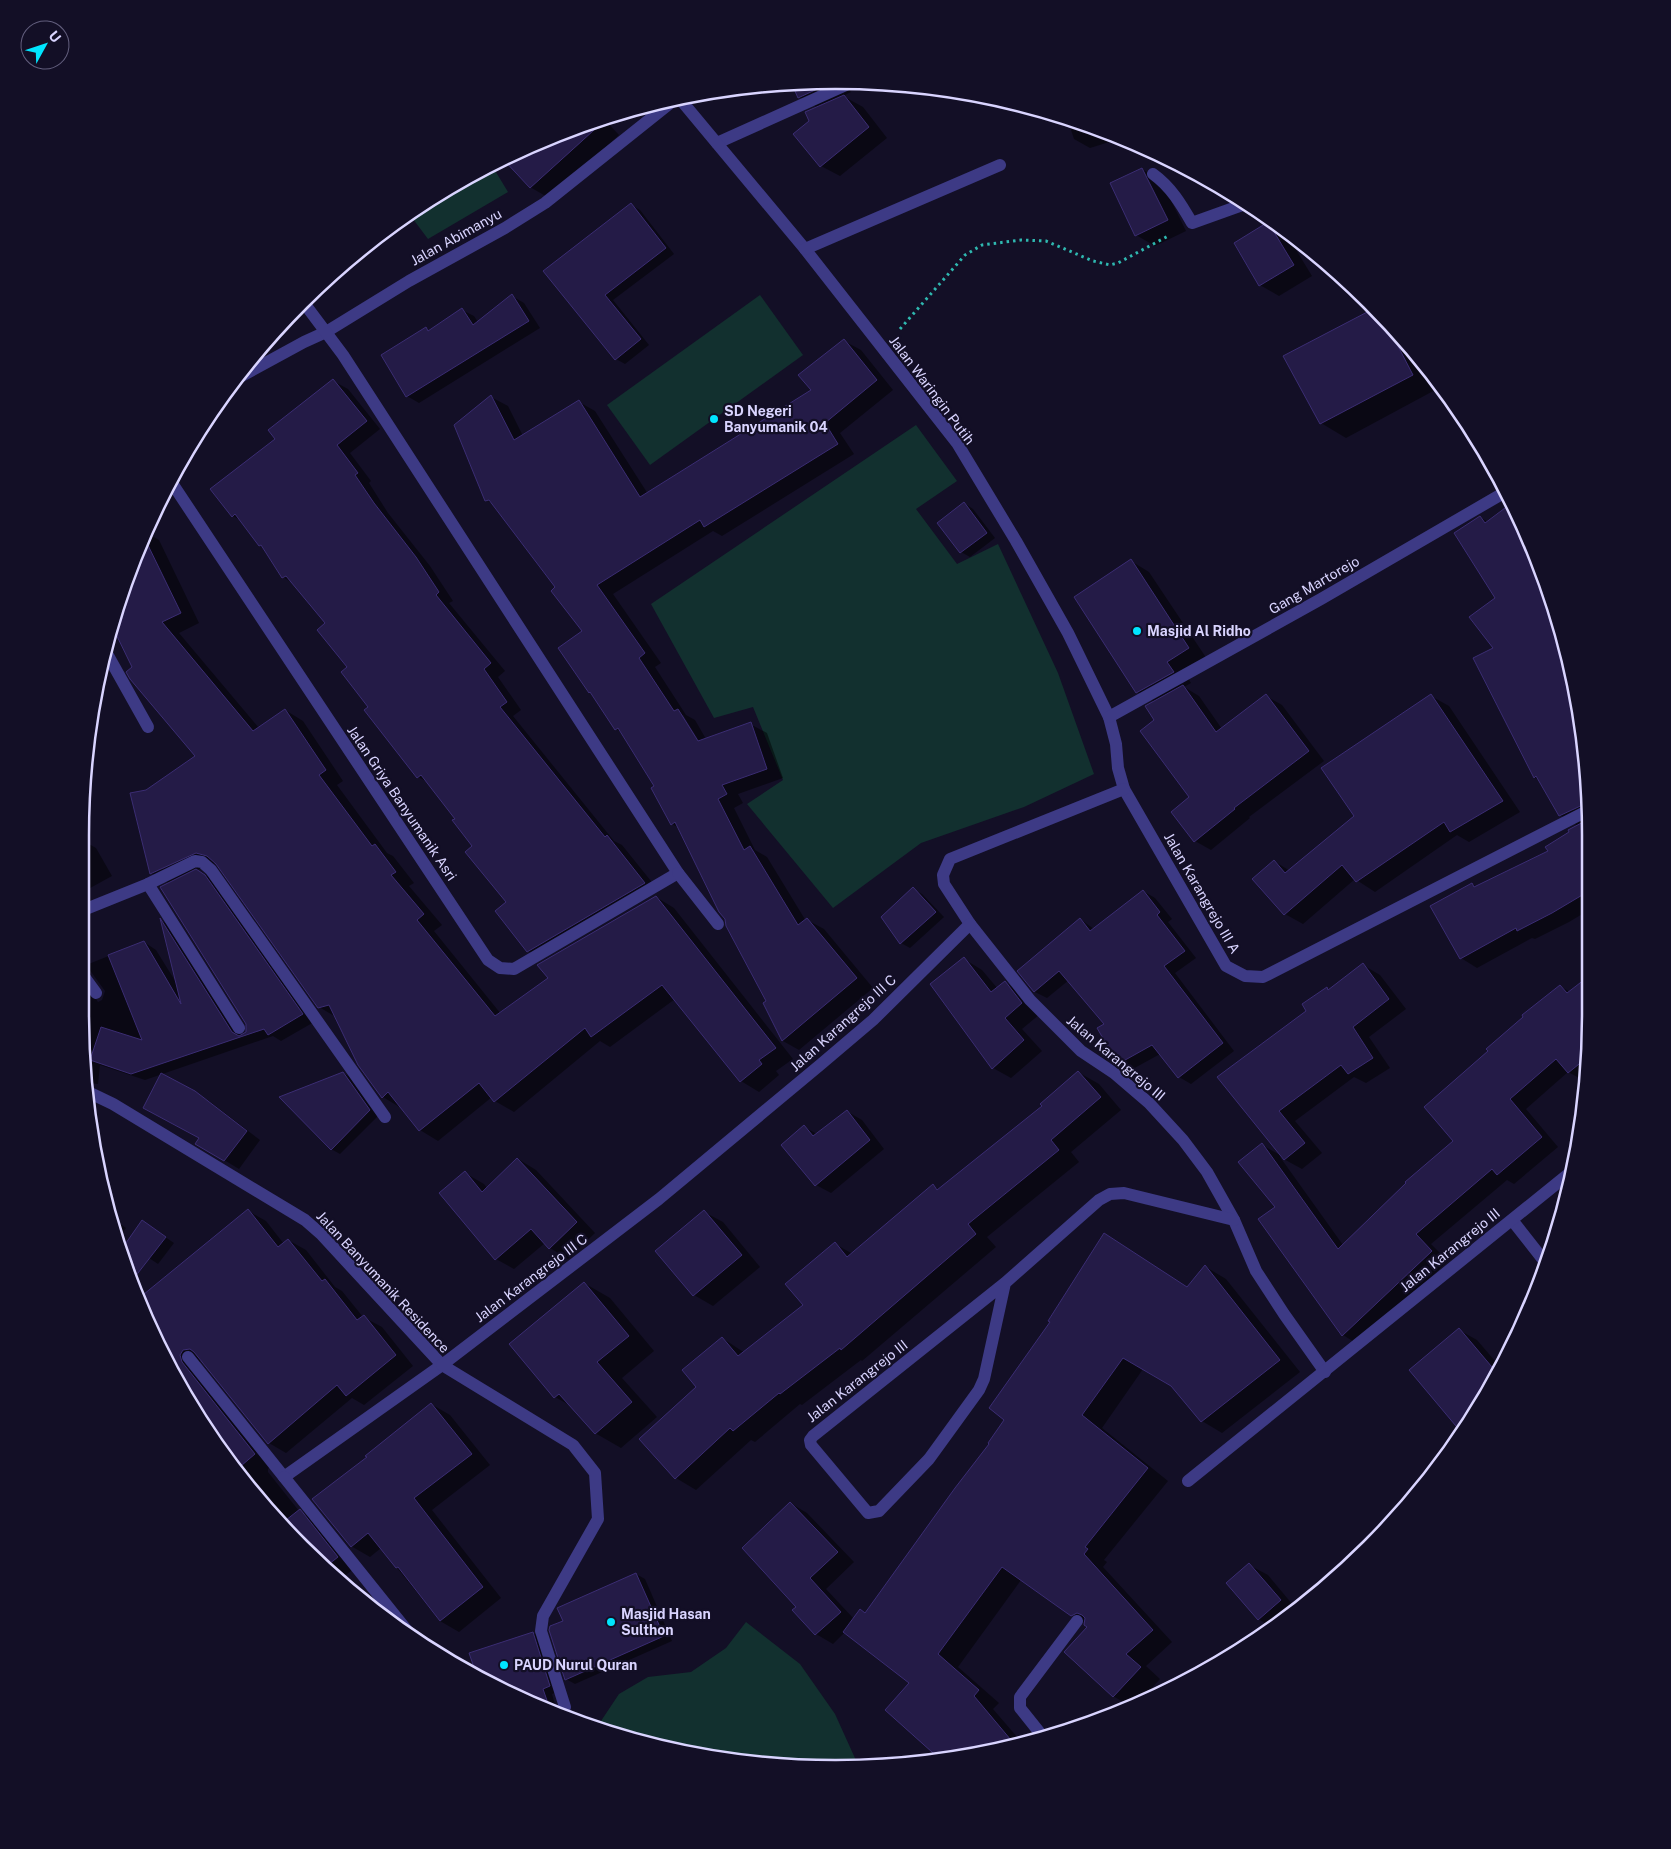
<svg xmlns="http://www.w3.org/2000/svg" width="1671" height="1849" viewBox="0 0 1671 1849" font-family="'Public Sans',sans-serif">
<rect width="100%" height="100%" fill="#130f26"/>
<g fill="#12302f">
<path d="M491 164 508 192 428 239 410 215Z"/>
<path d="M760 295 803 355 650 465 607 405Z"/>
<path d="M916 425 957 481 916 509 957 564 998 544 1058 673 1094 774 1024 807 921 843 833 908 747 804 783 780 753 707 714 718 651 604Z"/>
<path d="M746 1622 800 1664 835 1714 859 1767 836 1769 688 1754 595 1730 619 1694 648 1677 691 1672 726 1648Z"/>
</g>
<g fill="#0007" fill-rule="evenodd">
<path d="M792 82 844 84 851 92 843 96 863 107 887 138 840 176 821 166 811 121 818 108 799 97Z"/>
<path d="M1067 118 1079 120 1119 139 1090 148 1074 139Z"/>
<path d="M604 119 619 135 549 198 530 187 503 157Z"/>
<path d="M1142 169 1161 180 1186 231 1155 246 1136 235Z"/>
<path d="M631 205 640 210 674 254 613 300 649 345 625 364 616 359 544 271Z"/>
<path d="M1268 224 1287 235 1312 276 1279 296 1260 285Z"/>
<path d="M512 296 524 303 540 328 419 403 407 396 426 329 430 331 462 310 474 316 478 322Z"/>
<path d="M1373 310 1424 364 1437 389 1346 438 1321 423Z"/>
<path d="M286 320 287 322 272 333Z"/>
<path d="M844 341 861 350 893 390 840 433 854 454 722 536 713 531 613 594 661 663 655 667 686 715 695 720 706 739 750 724 767 733 783 778 738 794 743 803 734 808 755 850 767 857 806 921 807 920 824 929 873 988 799 1050 783 1041 765 1003 768 1001 679 828 672 824 656 787 623 733 616 729 593 694 590 692 584 631 557 587 495 505 486 500 491 397 508 406 523 436 579 402 595 411 648 494 812 391ZM680 715H683L702 746 700 747Z"/>
<path d="M333 381 348 389 380 429 350 453 371 481 369 483 388 513 430 566 453 601 449 603 505 671 498 677 521 710 513 716 614 841 622 845 659 891 542 959 528 951 508 902 457 819 428 782 418 777 370 708 327 623 294 584 283 577 264 548 260 545 242 521 233 516 277 439Z"/>
<path d="M1513 502 1565 640 1589 786V910L1569 922 1535 939 1532 938 1477 968 1461 958 1472 884 1477 887 1550 852 1578 826 1560 815 1539 780 1534 777 1494 648 1496 599 1480 518 1487 521Z"/>
<path d="M964 503 973 509 995 538 970 557 961 552Z"/>
<path d="M145 532 159 540 199 623 179 633 259 728 285 710 303 721 343 781 337 785 387 853 393 856 414 883 409 886 442 925 434 931 501 1014 656 897 674 908 793 1059 776 1071 779 1075 759 1092 741 1081 675 999 610 1047 600 1041 514 1112 495 1101 492 1097 438 1141 420 1130 401 1108 383 1097 359 1064 336 1017 319 1007 215 863 197 870 211 878 314 1022 281 1041 273 1036 145 1080 100 1065 98 1084 87 1083 80 1014V975L98 1002 102 1000 105 991 86 965 144 942 156 950 177 984 162 921 173 927 242 1036 248 1032 247 1023 170 884 151 873 146 791 197 756 133 667 116 633 110 637 137 547ZM198 852 163 869V866ZM270 1028 257 1032V1029Z"/>
<path d="M1131 561 1149 572 1207 659 1185 673 1191 683 1184 687 1199 696 1222 729 1266 696 1282 705 1324 761 1249 817 1250 818 1211 850 1195 841 1191 798 1156 720 1155 702 1137 692Z"/>
<path d="M1431 696 1449 706 1520 812 1469 842 1457 835 1375 892 1355 879 1303 924 1285 914 1274 861 1290 871 1356 816Z"/>
<path d="M87 843 96 848 112 876 81 893V846Z"/>
<path d="M913 889 922 894 944 917 910 948 901 943 882 917Z"/>
<path d="M1143 891 1155 898 1172 919 1168 922 1196 958 1175 973 1234 1051 1191 1084 1179 1077 1160 1054 1131 1070 1119 1063 1106 1024 1069 980 1047 998 1035 992 1019 971 1080 919 1094 929Z"/>
<path d="M964 959 982 970 998 989 1005 983 1024 993 1040 1014 1022 1029 1042 1051 1011 1078 993 1068Z"/>
<path d="M1363 965 1380 975 1406 1009 1369 1037 1390 1068 1366 1083 1354 1077 1295 1121 1322 1153 1302 1169 1280 1157 1343 1245 1455 1141 1560 986 1570 992 1589 977V1063L1585 1081 1568 1072 1526 1109 1558 1147 1514 1184 1507 1180 1431 1244 1448 1261 1359 1345 1343 1335 1260 1220 1277 1207 1262 1145 1282 1156 1218 1078 1308 1012 1327 989 1329 990Z"/>
<path d="M1078 1072 1099 1084 1121 1110 1071 1152 1079 1162 987 1237 996 1247 862 1361 861 1360 802 1405 800 1404 755 1442 751 1440 696 1490 676 1478 698 1387 722 1338 745 1353 805 1305 835 1244 853 1254 933 1186 939 1190 1043 1106Z"/>
<path d="M343 1073 352 1078 378 1116 340 1154 331 1149Z"/>
<path d="M194 1092 209 1101 260 1140 239 1169 196 1143 200 1138Z"/>
<path d="M848 1112 862 1120 884 1149 831 1193 816 1185 804 1127 817 1134Z"/>
<path d="M518 1159 536 1170 595 1233 568 1259 550 1248 545 1243 514 1269 496 1259 465 1173 484 1184 487 1188Z"/>
<path d="M248 1211 266 1221 284 1244 288 1240 306 1250 335 1287 342 1291 363 1317 382 1327 413 1366 364 1405 352 1398 286 1453 269 1443 202 1359 198 1364 272 1465 268 1469V1472L299 1511 317 1521 355 1568 342 1578 346 1584 344 1585 301 1548 236 1474 158 1347 147 1320 188 1288Z"/>
<path d="M704 1212 723 1222 760 1267 713 1306 694 1295Z"/>
<path d="M109 1216 126 1228 116 1241Z"/>
<path d="M143 1222 174 1243 158 1264 149 1258Z"/>
<path d="M1206 1267 1226 1279 1300 1372 1222 1433 1202 1421 1171 1385 1143 1369 1102 1428 1168 1481 1104 1560 1107 1562 1103 1567 1172 1642 1146 1666 1160 1679 1138 1703 1130 1706 1113 1696 1089 1627 1085 1623 1021 1580 958 1667 999 1703 993 1709 1024 1745 959 1758 911 1683 845 1632 833 1644 816 1634 794 1610 798 1607 790 1503 807 1513 854 1562 826 1589 854 1619 866 1614 1188 1288Z"/>
<path d="M584 1283 610 1298 654 1351 622 1378 657 1417 621 1448 595 1433 573 1407 555 1397 511 1344Z"/>
<path d="M1459 1330 1477 1340 1501 1368 1462 1430Z"/>
<path d="M431 1404 450 1415 490 1465 432 1510 501 1598 459 1632 440 1621 381 1548 370 1557 351 1546 368 1457Z"/>
<path d="M1351 1556 1356 1559 1319 1592 1315 1589Z"/>
<path d="M1249 1565 1268 1575 1298 1611 1272 1627 1258 1619Z"/>
<path d="M636 1574 645 1579 672 1641 575 1684 566 1679 565 1622Z"/>
<path d="M533 1633 542 1638 558 1692 552 1694 556 1708V1714L502 1691 469 1671 475 1666Z"/>
</g>
<g fill="#241b47" stroke="#3b2d73">
<path d="M791 82H813L830 83 798 98Z"/>
<path d="M844 95 869 127 820 167 793 134 809 121 805 112Z"/>
<path d="M603 120 604 121 530 188 502 158Z"/>
<path d="M1142 168 1168 220 1135 236 1110 183Z"/>
<path d="M631 203 666 248 605 295 641 339 615 360 543 271Z"/>
<path d="M1268 222 1294 265 1259 286 1234 243Z"/>
<path d="M512 294 529 321 406 397 381 355 426 327 428 331 462 308 473 325Z"/>
<path d="M1373 309 1386 323 1413 375 1320 424 1283 356Z"/>
<path d="M844 339 877 380 825 423 838 444 704 527 700 520 597 585 645 653 639 658 674 711 678 709 698 741 751 722 767 769 722 785 727 794 718 799 744 850 750 846 798 925 807 918 857 978 782 1041 763 1003 766 1001 726 926 725 919 719 912 675 822 671 825 651 788 654 786 618 728 615 730 590 692 589 693 558 648 582 631 551 591 555 587 489 500 485 501 454 425 491 395 514 440 579 400 640 497 811 390 798 375Z"/>
<path d="M333 379 367 421 337 445 358 473 355 475 374 503 416 557 439 592 436 595 491 663 484 669 507 702 500 707 605 837 607 835 645 883 527 952 495 911 506 902 465 852 472 846 452 820 455 819 421 775 417 778 364 710 368 707 341 672 347 667 317 630 325 623 286 576 282 578 261 545 259 546 235 514 232 517 210 489 275 439 268 430Z"/>
<path d="M964 502 987 533 960 553 937 523Z"/>
<path d="M1513 502 1565 640 1589 786V802L1559 816 1536 776 1534 778 1473 658 1493 648 1469 617 1495 598 1454 533 1480 516 1485 523Z"/>
<path d="M143 535 181 613 162 622 253 731 285 709 326 770 319 775 372 846 375 844 396 872 391 875 424 914 417 920 495 1016 548 978 537 965 656 896 776 1048 759 1060 762 1064 740 1082 662 985 591 1037 585 1028 494 1102 479 1083 419 1131 388 1092 382 1098 358 1065 329 1005 318 1008 216 864 207 856 196 853 150 874 130 793 146 790 195 756 130 679 126 672 132 667 113 628 137 547Z"/>
<path d="M1131 559 1189 648 1167 662 1174 672 1136 693 1074 597Z"/>
<path d="M1183 685 1216 732 1266 694 1309 751 1234 808 1235 809 1194 842 1171 812 1189 797 1140 731 1154 720 1145 706Z"/>
<path d="M1431 694 1503 801 1450 832 1444 822 1356 882 1342 865 1284 915 1252 879 1274 860 1285 873 1354 816 1321 768Z"/>
<path d="M1589 819V891L1552 913 1517 931 1516 928 1460 959 1430 906 1472 883 1474 887 1548 851 1545 847 1569 832 1568 830Z"/>
<path d="M196 869 205 875 303 1014 268 1035 264 1029 131 1074 90 1060 101 1027 142 1040 108 955 144 941 181 1004 160 918 232 1032 239 1036 246 1032V1024L160 887Z"/>
<path d="M913 887 936 912 900 944 881 917Z"/>
<path d="M1143 890 1160 912 1157 915 1185 951 1164 966 1223 1043 1178 1078 1152 1045 1118 1064 1097 1028 1104 1024 1059 971 1034 992 1017 971 1080 918 1090 931Z"/>
<path d="M964 957 991 992 1005 981 1022 1003 1005 1018 1024 1040 992 1069 930 984Z"/>
<path d="M1363 963 1389 999 1353 1027 1373 1058 1348 1074 1341 1065 1279 1111 1305 1143 1284 1160 1217 1077 1306 1011 1302 1004 1327 987 1328 990Z"/>
<path d="M1589 976V1056L1568 1073 1556 1059 1510 1099 1542 1137 1497 1175 1492 1169 1416 1234 1432 1251 1342 1336 1258 1219 1275 1207 1238 1162 1262 1143 1338 1249 1406 1183 1405 1182 1453 1141 1424 1107 1488 1051 1486 1049 1523 1017 1522 1015 1560 985 1567 993Z"/>
<path d="M1078 1071 1101 1097 1051 1140 1059 1150 968 1224 976 1234 841 1350 840 1348 780 1394 779 1393 733 1431 730 1428 675 1479 639 1439 696 1387 682 1370 722 1337 738 1356 803 1305 785 1284 835 1242 847 1257 933 1184 937 1190 1042 1106 1040 1104Z"/>
<path d="M343 1072 370 1110 331 1150 279 1097Z"/>
<path d="M161 1073 195 1091 247 1131 224 1161 195 1144 199 1138 143 1108Z"/>
<path d="M847 1110 870 1140 815 1186 781 1145 804 1125 813 1136Z"/>
<path d="M517 1158 577 1222 549 1249 531 1229 495 1260 439 1193 465 1171 482 1192Z"/>
<path d="M248 1209 278 1247 288 1239 322 1281 325 1279 357 1320 364 1315 396 1355 346 1396 337 1385 268 1444 194 1352 190 1349 183 1350 180 1355 182 1362 255 1454 235 1471 158 1347 138 1299Z"/>
<path d="M704 1210 742 1255 693 1296 655 1251Z"/>
<path d="M142 1220 166 1237 131 1282 119 1253Z"/>
<path d="M1104 1233 1187 1287 1205 1265 1280 1360 1201 1422 1171 1386 1123 1358 1082 1415 1148 1468 1085 1547 1088 1549 1084 1554 1153 1630 1126 1654 1141 1667 1113 1697 1064 1652 1087 1627 1084 1625 1085 1618 1082 1615 1077 1613 1071 1616 1002 1567 938 1654 979 1690 974 1696 1016 1746 942 1761 885 1710 909 1683 843 1632 860 1609 865 1613 955 1488 989 1444 988 1443 1004 1420 989 1408 1050 1322 1048 1321Z"/>
<path d="M584 1282 629 1336 597 1362 632 1402 595 1434 559 1394 554 1398 509 1344Z"/>
<path d="M1459 1328 1497 1373 1461 1432 1409 1370Z"/>
<path d="M431 1403 472 1454 414 1498 483 1587 440 1621 398 1567 396 1568 368 1533 351 1547 312 1499 367 1457 365 1456Z"/>
<path d="M790 1502 838 1552 810 1578 841 1612 815 1635 792 1610 796 1607 742 1548Z"/>
<path d="M300 1509 338 1557 324 1568 301 1548 281 1524Z"/>
<path d="M1249 1563 1281 1600 1258 1620 1226 1583Z"/>
<path d="M636 1573 664 1636 565 1680 549 1630 550 1626 563 1621 557 1608Z"/>
<path d="M533 1632 550 1686 543 1689 551 1712 502 1691 477 1676 469 1653Z"/>
</g>
<g fill="none" stroke-linecap="round" stroke-linejoin="round">
<path stroke="#2fb8b0" stroke-width="3" stroke-dasharray="2.5 4" stroke-linecap="butt" d="M900 329 965 255 982 245 1021 240 1046 241 1093 261 1110 265 1118 263 1170 235"/>
<path stroke="#3d3a85" stroke-width="12" d="M717 143 848 84"/>
<g stroke="#3d3a85" stroke-width="12">
<path d="M680 99 805 249 957 443 1016 541 1068 633 1109 717 1116 744 1118 768 1124 789 1226 966 1245 976 1263 977 1589 810"/>
<path d="M1153 174C1171 187 1181 204 1192 223L1245 204"/>
<path d="M805 249 1000 165"/>
<path d="M238 378 304 342 326 332 409 281 505 228 545 203 674 100"/>
<path d="M170 480 488 960 500 968 514 969 678 873 343 355 304 303"/>
<path d="M106 652 148 727"/>
<path d="M1109 717 1321 599 1507 491"/>
<path d="M1124 789 950 859 943 875 944 884 970 924 1030 1000 1081 1051 1114 1073 1149 1103 1183 1140 1207 1172 1234 1220 1256 1271 1284 1314 1325 1372"/>
<path d="M678 873 718 924"/>
<path d="M148 884 239 1028"/>
<path d="M81 911 148 884 195 861 202 862 211 870 385 1117"/>
<path d="M80 971 96 993"/>
<path d="M88 1092 113 1104 305 1220 321 1234 442 1365 284 1477 188 1357"/>
<path d="M1512 1220 1545 1262"/>
<path d="M1005 1283 984 1379 979 1390 929 1459 879 1511 868 1513 811 1445 810 1440 813 1436 1005 1283 1099 1200 1110 1194 1124 1193 1234 1220"/>
<path d="M284 1477 409 1633"/>
<path d="M1188 1481 1571 1172"/>
<path d="M565 1707 541 1631 543 1616 598 1519 595 1473 573 1445 442 1365 659 1199 820 1065 873 1020 970 924"/>
<path d="M1044 1738 1020 1708V1697L1077 1621"/>
</g>
</g>
<g fill="#00e5ff" stroke="#130f26" stroke-width="2">
<circle cx="714" cy="419" r="5"/>
<circle cx="1137" cy="631" r="5"/>
<circle cx="611" cy="1622" r="5"/>
<circle cx="504" cy="1665" r="5"/>
</g>
<g text-anchor="middle" stroke-width="4.5" stroke-linejoin="round" paint-order="stroke">
<g font-size="14" fill="#d9d4ff" stroke="#130f26">
<text transform="translate(456 237) rotate(-29)" y="5">Jalan Abimanyu</text>
<text transform="translate(932 390) rotate(53)" y="5">Jalan Waringin Putih</text>
<text transform="translate(1314 585) rotate(-30)" y="5">Gang Martorejo</text>
<text transform="translate(402 803) rotate(56)" y="5">Jalan Griya Banyumanik Asri</text>
<text transform="translate(1202 893) rotate(60)" y="5">Jalan Karangrejo III A</text>
<text transform="translate(843 1023) rotate(-42)" y="5">Jalan Karangrejo III C</text>
<text transform="translate(1116 1058) rotate(40)" y="5">Jalan Karangrejo III</text>
<text transform="translate(1450 1250) rotate(-39)" y="5">Jalan Karangrejo III</text>
<text transform="translate(531 1278) rotate(-37)" y="5">Jalan Karangrejo III C</text>
<text transform="translate(383 1282) rotate(47)" y="5">Jalan Banyumanik Residence</text>
<text transform="translate(857 1381) rotate(-38)" y="5">Jalan Karangrejo III</text>
</g>
<g font-size="14" font-weight="bold" fill="#d9d4ff" stroke="#130f26" text-anchor="start">
<text x="724" y="416">SD Negeri<tspan x="724" dy="16">Banyumanik 04</tspan></text>
<text x="1147" y="636">Masjid Al Ridho</text>
<text x="621" y="1619">Masjid Hasan<tspan x="621" dy="16">Sulthon</tspan></text>
<text x="514" y="1670">PAUD Nurul Quran</text>
</g>
</g>
<path d="M0 0H1671V1849H0ZM835 89H836A746 746 0 0 1 1582 835V1014A746 746 0 0 1 836 1760H835A746 746 0 0 1 89 1014V835A746 746 0 0 1 835 89Z" fill="#130f26" fill-rule="evenodd"/>
<path fill="none" stroke="#d9d4ff" stroke-width="2.5" d="M835 89H836A746 746 0 0 1 1582 835V1014A746 746 0 0 1 836 1760H835A746 746 0 0 1 89 1014V835A746 746 0 0 1 835 89Z"/>
<g transform="translate(45 45) rotate(50)"><circle r="24" fill="#130f26" stroke="#625e7d"/>
<path d="M0-4L9 19L0 12L-9 19Z" fill="#00e5ff"/>
<text y="-8" font-size="14" font-weight="bold" text-anchor="middle" fill="#d9d4ff">U</text>
</g>
</svg>
